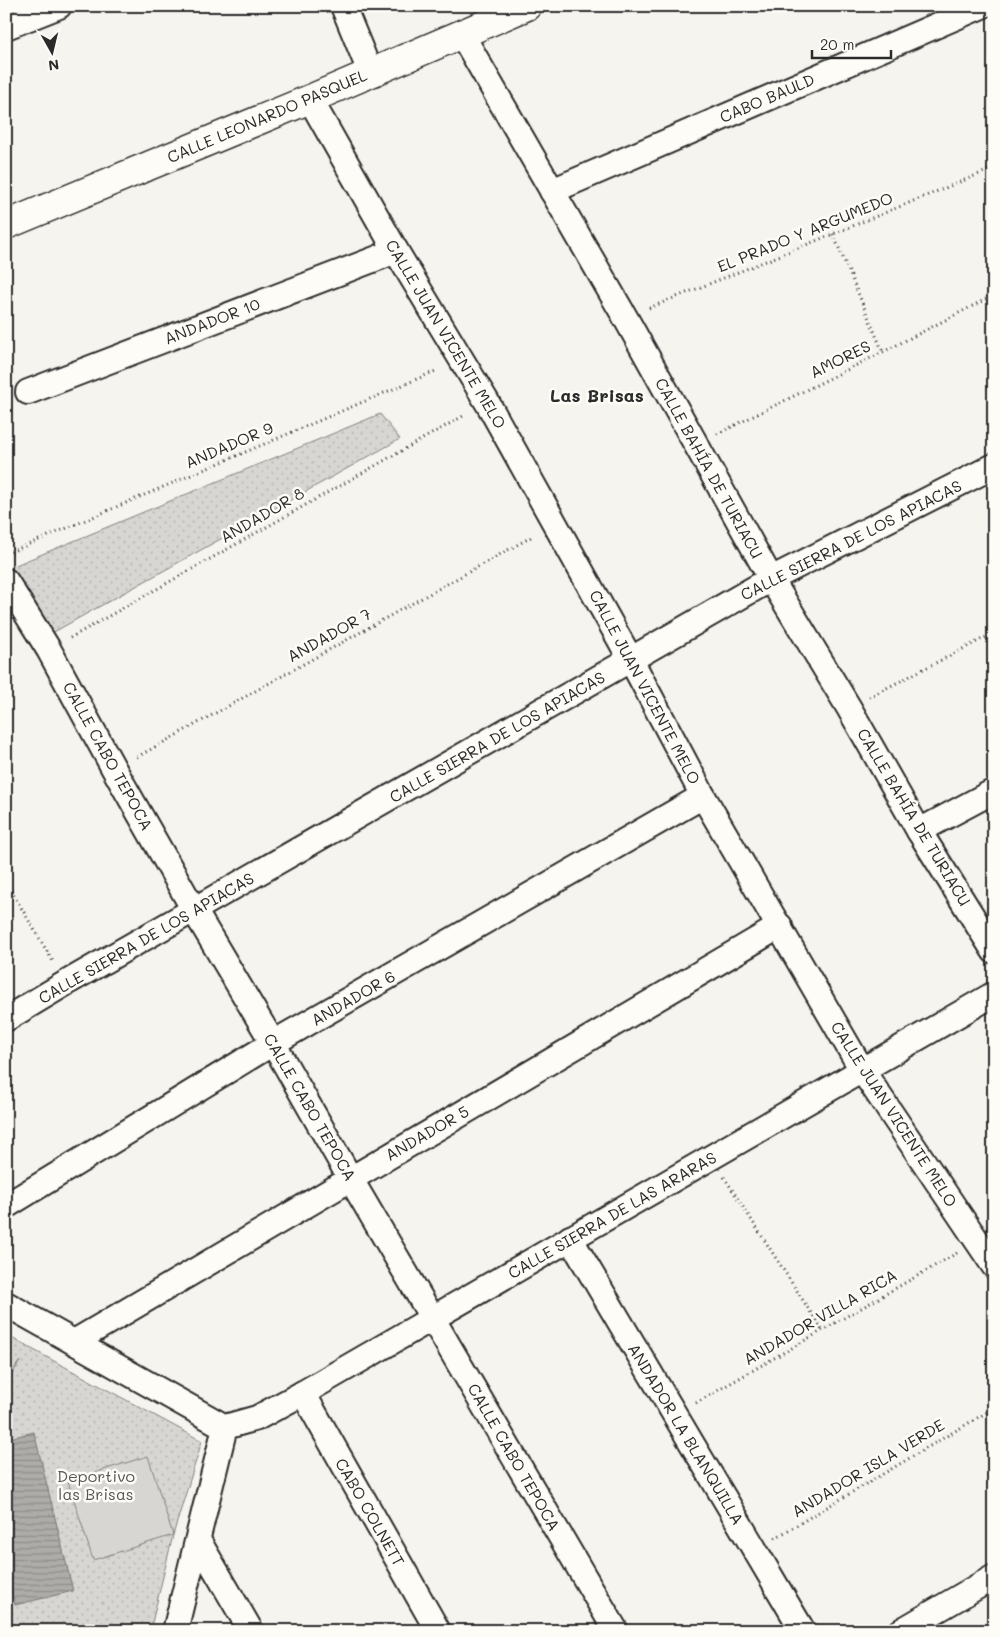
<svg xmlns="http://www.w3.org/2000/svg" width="1000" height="1637" viewBox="0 0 1000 1637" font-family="Mali,sans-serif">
<defs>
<pattern id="grass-dots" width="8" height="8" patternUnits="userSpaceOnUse" patternTransform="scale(1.25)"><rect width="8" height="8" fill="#d7d6d2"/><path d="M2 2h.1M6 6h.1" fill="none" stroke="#b9b8b4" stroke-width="1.8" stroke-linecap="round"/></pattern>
<pattern id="water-rules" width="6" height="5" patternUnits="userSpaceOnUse" patternTransform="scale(1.25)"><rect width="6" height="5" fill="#adaca9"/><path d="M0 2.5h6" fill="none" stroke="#8d8c8a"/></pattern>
</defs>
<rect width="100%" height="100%" fill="#f5f4ef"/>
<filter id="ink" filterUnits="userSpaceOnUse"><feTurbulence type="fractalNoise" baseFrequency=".02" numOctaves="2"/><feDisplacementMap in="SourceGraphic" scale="10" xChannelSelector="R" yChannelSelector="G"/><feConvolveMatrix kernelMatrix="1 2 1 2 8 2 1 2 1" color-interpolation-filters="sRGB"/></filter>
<g filter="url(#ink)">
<g fill="url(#grass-dots)" stroke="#81807e">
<path d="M380 414 400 439 52 633 11 567Z"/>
<path d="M6 1335 202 1441 173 1535 150 1631H6V1385L20 1361 6 1379Z"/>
</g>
<path fill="#d7d6d2" stroke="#81807e" d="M148 1456 173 1535 93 1560 68 1481Z"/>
<path fill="url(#water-rules)" stroke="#797877" d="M34 1432 73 1591 15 1605 6 1571V1439Z"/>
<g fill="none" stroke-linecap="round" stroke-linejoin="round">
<defs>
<g id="minor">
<path d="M343 6 370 72"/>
<path d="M6 27 59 6"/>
<path d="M461 33 625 317 771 579 849 708 919 831 994 951"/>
<path d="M310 99 396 251 487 402 631 660 703 796 862 1070 994 1266"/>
<path d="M552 191 982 6"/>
<path d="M28 392 396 251"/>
<path d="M6 581 49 650 114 769 194 910 273 1043 350 1178 616 1631"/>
<path d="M919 831 994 791"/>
<path d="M6 1019 66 983 771 579 994 466"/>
<path d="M6 1206 273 1043 703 796"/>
<path d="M570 1238 803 1631"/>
<path d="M6 1304 225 1427"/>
<path d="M74 1342 780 926"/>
<path d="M303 1393 438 1631"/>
<path d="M225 1427 257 1418 303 1393 994 994"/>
<path d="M198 1540 251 1631"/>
<path d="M175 1631 225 1427"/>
<path d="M901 1631 994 1577"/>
</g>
<path id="tertiary" d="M6 225 310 99 527 6"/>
</defs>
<use href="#minor" stroke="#2b2b2b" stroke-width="28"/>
<use href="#tertiary" stroke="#2b2b2b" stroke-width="31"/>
<g stroke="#2b2b2b" stroke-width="3" stroke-dasharray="1 4" stroke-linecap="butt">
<path d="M833 234 883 352"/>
<path d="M649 308 833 234 994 168"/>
<path d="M717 434 883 352 994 295"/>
<path d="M6 554 438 370"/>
<path d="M70 638 465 415"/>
<path d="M869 697 994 633"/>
<path d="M137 757 533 536"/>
<path d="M6 882 54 963"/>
<path d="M724 1177 822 1330"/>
<path d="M696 1403 957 1253"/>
<path d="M775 1538 994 1408"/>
</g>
<use href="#minor" stroke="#fdfcf7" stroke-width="24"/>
<use href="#tertiary" stroke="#fdfcf7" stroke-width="28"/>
</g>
</g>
<g text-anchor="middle" stroke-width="5" stroke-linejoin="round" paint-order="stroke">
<g font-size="16" fill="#2b2b2b" stroke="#fdfcf7">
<text transform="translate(767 98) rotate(-23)" y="6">CABO BAULD</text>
<text transform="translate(267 116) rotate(-23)" y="6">CALLE LEONARDO PASQUEL</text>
<text transform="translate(805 232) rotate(-22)" y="6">EL PRADO Y ARGUMEDO</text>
<text transform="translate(212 321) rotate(-21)" y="6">ANDADOR 10</text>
<text transform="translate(446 334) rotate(59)" y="6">CALLE JUAN VICENTE MELO</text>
<text transform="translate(840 359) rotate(-26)" y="6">AMORES</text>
<text transform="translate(229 445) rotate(-23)" y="6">ANDADOR 9</text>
<text transform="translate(709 468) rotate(61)" y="6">CALLE BAHÍA DE TURIACU</text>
<text transform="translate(262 515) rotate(-30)" y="6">ANDADOR 8</text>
<text transform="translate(851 540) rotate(-27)" y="6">CALLE SIERRA DE LOS APIACAS</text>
<text transform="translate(329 635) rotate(-29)" y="6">ANDADOR 7</text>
<text transform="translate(645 687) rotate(62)" y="6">CALLE JUAN VICENTE MELO</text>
<text transform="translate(497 737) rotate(-30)" y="6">CALLE SIERRA DE LOS APIACAS</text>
<text transform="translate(108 756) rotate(61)" y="6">CALLE CABO TEPOCA</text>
<text transform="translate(914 817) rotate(59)" y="6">CALLE BAHÍA DE TURIACU</text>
<text transform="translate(146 938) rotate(-30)" y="6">CALLE SIERRA DE LOS APIACAS</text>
<text transform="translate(353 998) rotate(-30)" y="6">ANDADOR 6</text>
<text transform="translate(310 1107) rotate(60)" y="6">CALLE CABO TEPOCA</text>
<text transform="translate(894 1114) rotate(57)" y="6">CALLE JUAN VICENTE MELO</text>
<text transform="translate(427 1133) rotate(-30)" y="6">ANDADOR 5</text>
<text transform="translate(612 1215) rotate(-30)" y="6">CALLE SIERRA DE LAS ARARAS</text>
<text transform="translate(820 1317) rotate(-30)" y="6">ANDADOR VILLA RICA</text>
<text transform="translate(686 1434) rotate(59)" y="6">ANDADOR LA BLANQUILLA</text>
<text transform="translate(514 1457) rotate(60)" y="6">CALLE CABO TEPOCA</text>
<text transform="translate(868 1468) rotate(-31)" y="6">ANDADOR ISLA VERDE</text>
<text transform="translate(370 1512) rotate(60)" y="6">CABO COLNETT</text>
</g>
<g font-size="16" fill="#565655" stroke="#fdfcf7">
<text x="96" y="1482">Deportivo<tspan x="96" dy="18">las Brisas</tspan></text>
</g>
<g font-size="18" font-weight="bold" fill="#2b2b2b" stroke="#fdfcf7">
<text x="597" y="402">Las Brisas</text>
</g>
</g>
<rect width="1000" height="1637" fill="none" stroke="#fdfcf7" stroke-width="25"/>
<rect x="12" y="12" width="975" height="1612" fill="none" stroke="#2b2b2b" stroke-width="2" filter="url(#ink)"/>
<g transform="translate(52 52) rotate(172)" stroke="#fdfcf7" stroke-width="4" paint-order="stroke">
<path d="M0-4L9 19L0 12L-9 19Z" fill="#2b2b2b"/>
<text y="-8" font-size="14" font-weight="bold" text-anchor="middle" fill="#2b2b2b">N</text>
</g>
<path d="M812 50v8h79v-8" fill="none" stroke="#2b2b2b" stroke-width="2.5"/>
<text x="820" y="50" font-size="15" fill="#2b2b2b" stroke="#fdfcf7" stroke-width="4" paint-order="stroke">20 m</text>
</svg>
